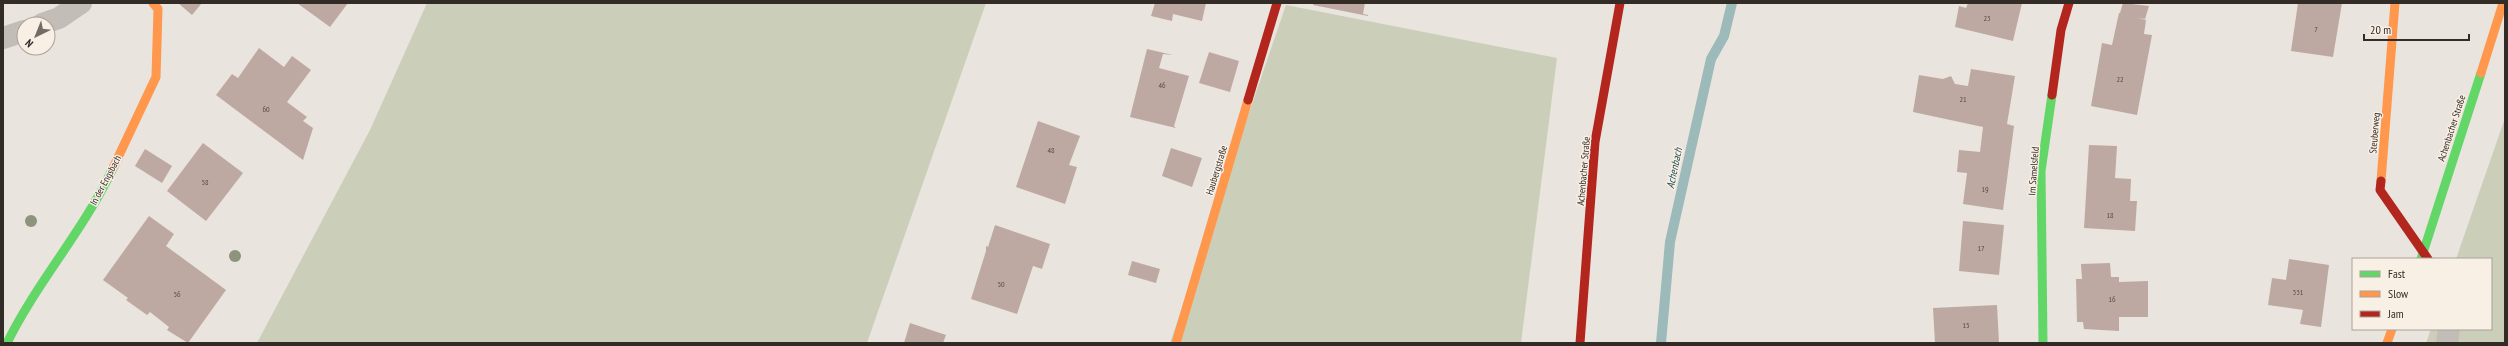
<svg xmlns="http://www.w3.org/2000/svg" width="2508" height="346" viewBox="0 0 2508 346" font-family="'PT Sans Narrow',sans-serif">
<rect width="100%" height="100%" fill="#eae4de"/>
<g fill="#cbcfb9">
<path d="M427 3H986L867 343H257L370 130Z"/>
<path d="M1286 5 1557 58 1521 343H1170Z"/>
<path d="M2505 118V343H2426L2431 329H2491V259H2456Z"/>
</g>
<g fill="none" stroke-linecap="round" stroke-linejoin="round">
<path stroke="#9cbaba" stroke-width="10" d="M1661 343 1670 242 1711 59 1724 36 1732 3"/>
</g>
<g fill="#bda9a1">
<path d="M178 3H202L192 15Z"/>
<path d="M297 3H348L330 27Z"/>
<path d="M1155 3H1206L1202 21 1173 14 1172 21 1151 16Z"/>
<path d="M1314 3H1365L1363 14 1368 15V16L1313 5Z"/>
<path d="M1968 3H2022L2013 41 1955 27 1959 6 1966 8Z"/>
<path d="M2123 3 2149 6 2145 19 2138 18 2146 20 2144 34 2152 35 2137 115 2091 106 2102 43 2112 45 2119 13H2120Z"/>
<path d="M2298 3H2342L2333 57 2291 51Z"/>
<path d="M259 48 284 67 292 56 311 70 287 102 307 117 303 121 313 128 303 160 216 95 232 74 238 78Z"/>
<path d="M1147 49 1173 55 1163 54 1159 68 1189 76 1174 126 1176 128 1130 117Z"/>
<path d="M1209 52 1239 61 1230 92 1199 83Z"/>
<path d="M1971 69 2015 76 2007 124 2014 126 2003 210 1963 204 1967 173 1957 172 1959 150 1980 152 1983 127 1913 112 1919 75 1943 79 1951 76 1955 84 1968 86Z"/>
<path d="M1038 121 1080 136 1069 165 1077 167 1065 204 1016 187Z"/>
<path d="M203 143 243 173 206 221 167 191Z"/>
<path d="M2089 145 2117 146 2115 178 2131 179 2130 201H2137L2135 231 2084 228Z"/>
<path d="M1171 148 1202 158 1192 187 1162 176Z"/>
<path d="M145 149 172 166 162 183 135 166Z"/>
<path d="M149 216 174 234 166 246 226 290 188 343 167 330 169 327 150 312 147 315 126 300 128 298 103 280Z"/>
<path d="M1963 221 2004 225 1999 275 1959 271Z"/>
<path d="M995 225 1050 244 1042 269 1033 266 1017 314 971 299 986 251V246L988 247Z"/>
<path d="M2289 259 2329 265 2321 327 2300 324 2303 310 2268 305 2272 278 2286 280Z"/>
<path d="M1132 261 1160 269 1156 283 1128 275Z"/>
<path d="M2110 263 2111 277H2119V282L2148 281V317H2119V331L2084 329 2083 322H2077L2076 279H2082L2081 264Z"/>
<path d="M1997 305 1999 343H1935L1933 308Z"/>
<path d="M910 323 946 335 943 343H904Z"/>
</g>
<g fill="none" stroke-linecap="round" stroke-linejoin="round">
<g stroke="#c3bdb8" stroke-width="22">
<path d="M42 24 59 18 81 3"/>
<path d="M3 38 24 31"/>
<path d="M2447 343 2449 329"/>
</g>
<g stroke="#63d668" stroke-width="9">
<path d="M2421 259 2481 73"/>
<path d="M7 343C37 282 84 230 113 168"/>
<path d="M2043 343 2041 171 2052 95"/>
</g>
<g stroke="#ff974d" stroke-width="9">
<path d="M2481 73 2503 3"/>
<path d="M113 168 156 77 158 9 153 3"/>
<path d="M2381 181 2395 3"/>
<path d="M1176 343 1248 100"/>
<path d="M2387 343 2392 329"/>
</g>
<g stroke="#b3261e" stroke-width="9">
<path d="M2052 95 2061 30 2069 3"/>
<path d="M1248 100 1277 3"/>
<path d="M2381 181 2380 190 2428 259"/>
<path d="M1580 343 1595 142 1620 3"/>
</g>
</g>
<g fill="#8e937c">
<circle cx="31" cy="221" r="6"/>
<circle cx="235" cy="256" r="6"/>
</g>
<g text-anchor="middle" stroke-width="3" stroke-linejoin="round" paint-order="stroke">
<g font-size="8" fill="#564a45">
<text x="1987" y="21">23</text>
<text x="2316" y="32">7</text>
<text x="2120" y="82">22</text>
<text x="1162" y="88">46</text>
<text x="1963" y="102">21</text>
<text x="266" y="112">60</text>
<text x="1051" y="153">48</text>
<text x="205" y="185">58</text>
<text x="1985" y="192">19</text>
<text x="2110" y="218">18</text>
<text x="1981" y="251">17</text>
<text x="1001" y="287">50</text>
<text x="2298" y="295">331</text>
<text x="177" y="297">56</text>
<text x="2112" y="302">16</text>
<text x="1966" y="328">15</text>
</g>
<g font-size="10" fill="#332b26" stroke="#f8efe5">
<text transform="translate(2451 128) rotate(-72)" y="4">Achenbacher Straße</text>
<text transform="translate(2374 133) rotate(-85)" y="4">Steuberweg</text>
<text transform="translate(1216 170) rotate(-73)" y="4">Haubergstraße</text>
<text transform="translate(1583 171) rotate(-85)" y="4">Achenbacher Straße</text>
<text transform="translate(2033 171) rotate(-86)" y="4">Im Samelsfeld</text>
<text transform="translate(105 180) rotate(-62)" y="4">In der Engsbach</text>
</g>
<g font-size="11" font-style="italic" fill="#1f4e52" stroke="#f8efe5">
<text transform="translate(1674 168) rotate(-78)" y="4">Achenbach</text>
</g>
</g>
<rect width="2508" height="346" fill="none" stroke="#332b26" stroke-width="8"/>
<rect x="2352" y="258" width="140" height="72" fill="#f8efe5" stroke="#a9a199"/>
<rect x="2360" y="271" width="20" height="6" fill="#63d668" stroke="#a9a199"/>
<text x="2388" y="278" font-size="12" fill="#332b26">Fast</text>
<rect x="2360" y="291" width="20" height="6" fill="#ff974d" stroke="#a9a199"/>
<text x="2388" y="298" font-size="12" fill="#332b26">Slow</text>
<rect x="2360" y="311" width="20" height="6" fill="#b3261e" stroke="#a9a199"/>
<text x="2388" y="318" font-size="12" fill="#332b26">Jam</text>
<g transform="translate(36 36) rotate(223)"><circle r="19" fill="#f8efe5" stroke="#a9a199"/>
<path d="M0-3L7 15L0 10L-7 15Z" fill="#736c66"/>
<text y="-6" font-size="11" font-weight="bold" text-anchor="middle" fill="#332b26">N</text>
</g>
<path d="M2364 34v6h105v-6" fill="none" stroke="#332b26" stroke-width="2"/>
<text x="2370" y="34" font-size="12" fill="#332b26" stroke="#f8efe5" stroke-width="3" paint-order="stroke">20 m</text>
</svg>
